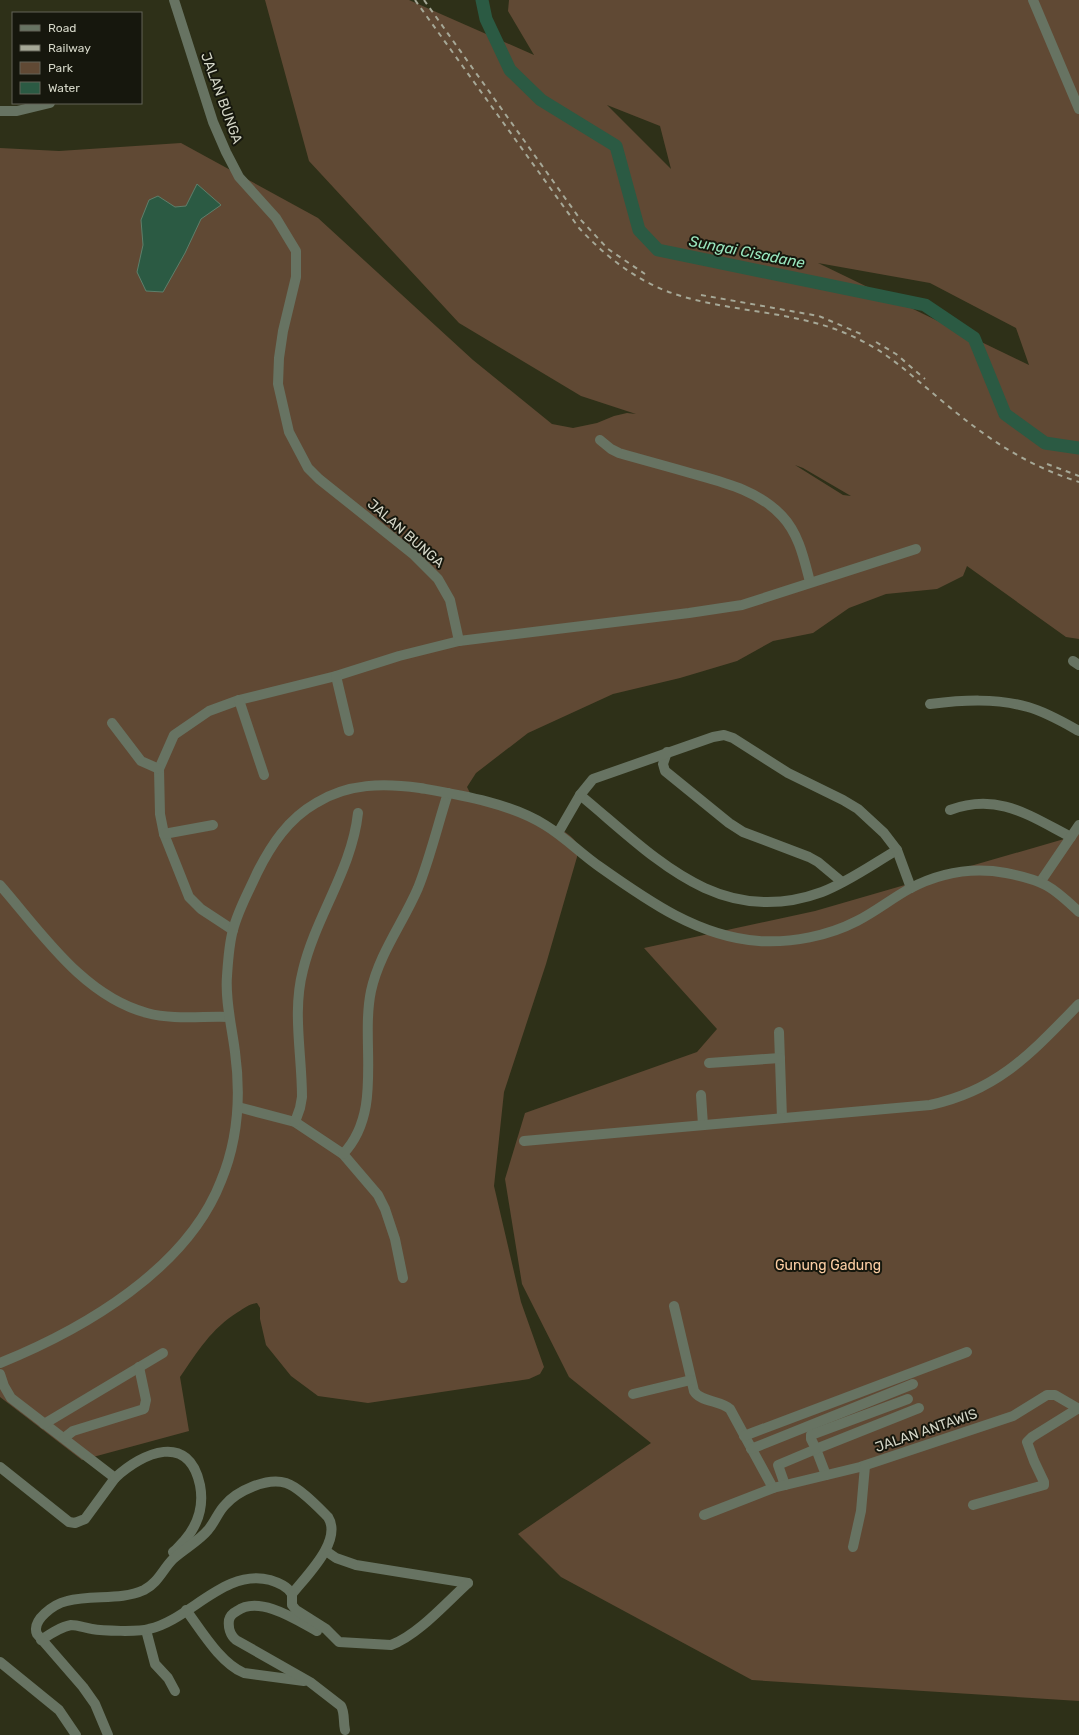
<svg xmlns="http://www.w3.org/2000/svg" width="1079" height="1735" viewBox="0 0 1079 1735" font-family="Rubik,sans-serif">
<rect width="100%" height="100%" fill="#2e3018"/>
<g fill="#604934" fill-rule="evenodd">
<path d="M265 0H409L534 55 508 11 509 0H1079V639L1066 637 967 566 963 576 937 589 886 594 849 608 813 633 773 641 737 661 680 678 613 694 528 733 476 773 467 787 471 795C494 803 567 823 577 844 578 848 577 853 577 857L546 964 504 1092 494 1186 521 1302 544 1367 540 1374 529 1379 368 1403 318 1396 291 1376 266 1345 260 1319V1308L257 1303C249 1304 244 1308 238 1312 211 1329 198 1351 180 1377L189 1431 82 1460 0 1397V148L59 151 181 143 318 218 473 360 552 424 573 428 597 423 614 416 627 413 636 414 581 396 459 323 309 161ZM607 105 660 126 671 169ZM818 263 930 283 1016 328 1029 365ZM795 465 803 468 851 496 843 495Z"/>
<path d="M1079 831V1701L752 1680 561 1577 518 1534 651 1443 569 1377 522 1284 505 1179 525 1113 697 1052 717 1029 644 948 815 911 1071 837Z"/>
</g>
<path fill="#2b5a43" stroke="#5e7f6b" d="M197 184 221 205 201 219 185 253 163 292 146 291 137 272 143 245 141 220 149 200 158 196 175 207 186 206Z"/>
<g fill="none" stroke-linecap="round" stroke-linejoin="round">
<path stroke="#2b5a43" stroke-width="13" d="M482 0 486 19 510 70 541 100 616 146 639 230 658 250 925 305 974 338 1005 414 1045 443 1079 448"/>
<g stroke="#677362" stroke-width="10">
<path d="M174 0 213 122 226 152 239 177 276 218 296 251V277L283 331 279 358 278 384 289 432 308 468 319 479 413 554 438 579 450 600 459 641 399 656 336 676 239 700 209 711 174 735 159 769 160 814 164 834 189 897 201 909 233 930"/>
<path d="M1033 0 1079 109"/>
<path d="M0 111H17L50 103"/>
<path d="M600 440 611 449 619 453C643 460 666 466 690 473 722 482 758 490 782 516 799 534 804 559 810 582"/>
<path d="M459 641 689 613 742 605 916 549"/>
<path d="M1073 661 1079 665"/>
<path d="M336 676 349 731"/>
<path d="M239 700 264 775"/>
<path d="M930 704C963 700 996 698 1028 707 1046 712 1063 722 1079 731"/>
<path d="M112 723 141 761 159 769"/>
<path d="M667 752 663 764 665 771 729 823 743 832 809 857 818 862 842 882"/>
<path d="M580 795C653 855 718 930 822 892 848 882 873 864 897 850"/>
<path d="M950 810C998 792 1030 816 1071 837"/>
<path d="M558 833 580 795 593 779 713 737 724 735 733 738 788 773 843 800 858 809 884 833 897 850 911 888"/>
<path d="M164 834 213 825"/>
<path d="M1041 881 1079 825"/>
<path d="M0 885C41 932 83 996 147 1013 172 1020 203 1016 229 1017"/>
<path d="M779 1032 782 1118"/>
<path d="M709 1063 780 1058"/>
<path d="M701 1095 703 1125"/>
<path d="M238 1107 295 1122 343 1154 378 1195 385 1209 395 1239 403 1278"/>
<path d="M295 1122 300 1108 302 1097C302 1054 292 1012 303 970 316 916 352 869 358 813"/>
<path d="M524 1141 930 1105C999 1090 1032 1052 1079 1004"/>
<path d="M343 1154C384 1111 360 1044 371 991 379 954 403 923 418 888 430 858 438 824 448 793"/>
<path d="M674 1306 694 1391C700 1402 720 1400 730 1409L773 1488"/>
<path d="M0 1363C84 1329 187 1269 221 1181 238 1140 241 1096 235 1052 232 1027 225 1001 227 976 228 961 229 944 233 930 238 910 249 891 257 873 271 845 288 819 316 803 348 783 384 783 420 788 460 795 510 803 545 825 565 837 581 854 600 867 648 901 699 937 759 941 792 943 828 936 857 921 875 912 891 899 909 889 939 873 973 867 1006 873 1043 880 1052 886 1079 912"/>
<path d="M0 1374 4 1386 11 1398 115 1478 85 1519 75 1523 69 1522 0 1467"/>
<path d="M633 1394 691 1380"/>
<path d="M44 1424 163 1353"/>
<path d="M744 1436 967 1352"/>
<path d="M64 1438 73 1431 144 1409 146 1400 139 1367"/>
<path d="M751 1449 913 1384"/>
<path d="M826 1475 816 1449 919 1408"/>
<path d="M115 1478C143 1452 189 1432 200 1485 204 1506 198 1525 184 1541 180 1545 177 1549 173 1552"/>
<path d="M785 1485 778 1465 816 1449 811 1439V1435L908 1399"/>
<path d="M973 1505 1044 1485V1482L1034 1461 1027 1442 1032 1437 1077 1409"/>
<path d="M704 1515 773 1488 860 1467 1013 1416 1047 1395H1055L1079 1409"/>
<path d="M853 1547 861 1511 865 1466"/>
<path d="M326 1551 336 1558 356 1565 468 1583"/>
<path d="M186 1610C201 1630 220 1663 244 1673L304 1681"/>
<path d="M146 1630 155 1664 168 1678 175 1691"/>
<path d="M317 1631C297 1620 259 1595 237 1611 233 1613 230 1616 229 1620 228 1627 230 1635 236 1640L310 1682 341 1706C345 1713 343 1721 345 1730"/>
<path d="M41 1640C50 1634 60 1627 71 1625 78 1625 85 1628 92 1629 102 1631 140 1632 149 1629 190 1620 224 1568 270 1580 279 1583 287 1586 292 1594"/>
<path d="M0 1662 59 1710 76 1735"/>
<path d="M108 1735 95 1704 83 1687 37 1634C31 1620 54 1604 67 1601 92 1594 120 1601 144 1590 158 1583 163 1569 173 1559 184 1549 199 1541 208 1530 215 1522 218 1512 225 1505 237 1491 267 1477 286 1483 299 1487 318 1507 328 1517 343 1541 306 1576 292 1594V1605L296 1610 326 1629 339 1642 391 1645C417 1636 447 1602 468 1583"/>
</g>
<g stroke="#a6a897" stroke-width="2" stroke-dasharray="5 5" stroke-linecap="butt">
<path d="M415 0 579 228C607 258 640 284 681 296 741 314 806 311 862 341 889 354 912 376 935 395 981 434 1020 463 1079 482"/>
<path d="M424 0 580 219 608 249 645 274"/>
<path d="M701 295 819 316 861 334"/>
<path d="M876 342 896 354 925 379"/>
<path d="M1047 464 1079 476"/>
</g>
</g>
<g text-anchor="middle" stroke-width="4" stroke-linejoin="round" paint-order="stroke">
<g font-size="14" fill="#d4d6c7" stroke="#16170d">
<text transform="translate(222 98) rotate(70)" y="5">JALAN BUNGA</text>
<text transform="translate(406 533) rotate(41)" y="5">JALAN BUNGA</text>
<text transform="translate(926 1430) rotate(-19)" y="5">JALAN ANTAWIS</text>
</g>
<g font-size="14" fill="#fbcda3" stroke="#16170d">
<text x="828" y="1270">Gunung Gadung</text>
</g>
<g font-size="15" font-style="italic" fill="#99e6be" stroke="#16170d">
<text transform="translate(747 252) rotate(11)" y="5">Sungai Cisadane</text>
</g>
</g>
<rect x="12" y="12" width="130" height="92" fill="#16170d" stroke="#626357"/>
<rect x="20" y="25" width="20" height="6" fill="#677362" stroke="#626357"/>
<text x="48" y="32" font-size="12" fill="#d4d6c7">Road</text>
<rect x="20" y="45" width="20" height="6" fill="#a6a897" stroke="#626357"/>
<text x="48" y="52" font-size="12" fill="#d4d6c7">Railway</text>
<rect x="20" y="62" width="20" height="12" fill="#604934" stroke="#626357"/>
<text x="48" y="72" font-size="12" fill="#d4d6c7">Park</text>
<rect x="20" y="82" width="20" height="12" fill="#2b5a43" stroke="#626357"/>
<text x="48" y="92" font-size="12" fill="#d4d6c7">Water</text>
</svg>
